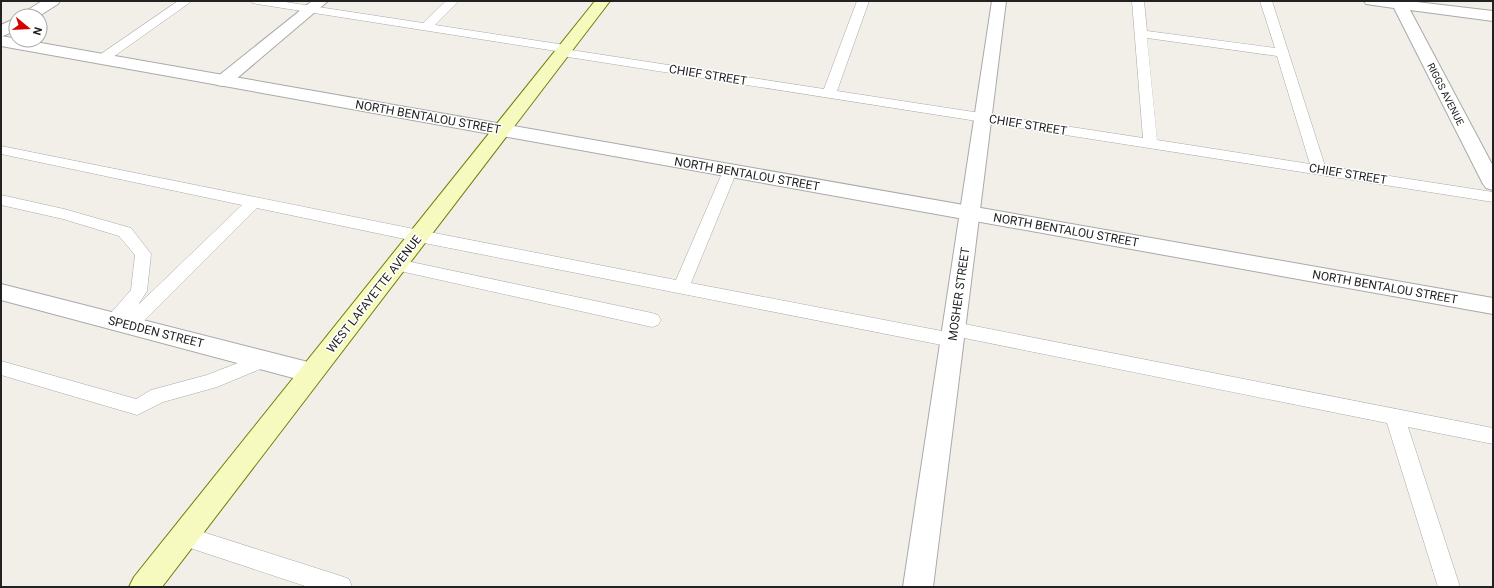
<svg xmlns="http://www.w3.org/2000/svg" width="1494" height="588" viewBox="0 0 1494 588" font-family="Roboto,sans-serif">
<rect width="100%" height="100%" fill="#f2efe9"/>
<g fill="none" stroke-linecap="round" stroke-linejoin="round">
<defs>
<g id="service">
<path d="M178 1H192L106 62H98L96 59 98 56Z"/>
<path d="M251 1H279L423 23 446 1H459L435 25 565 45 569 46 571 50 824 89 857 1H869L837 91 1143 138 1132 1H1144L1147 31 1275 48 1260 1H1272L1325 166 1493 192V202L562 56 558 55 556 51 257 4 253 3ZM1147 38 1277 56 1310 164 1157 140Z"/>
<path d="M1 146 419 230 676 280 723 171 725 168 730 166 735 168 737 171 691 283 947 332 945 329 948 324 954 322 1493 428V444L1408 427 1460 587H1438L1387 423 959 337 961 340 958 345 952 347 419 242 257 208 135 330 129 332 123 330 121 324 113 328 107 326 104 321 131 290 135 255 119 236 63 219 1 205V195L64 209 131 228 151 254 147 291 138 305 242 205 1 154Z"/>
<path d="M397 259 652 313 658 315 661 320 658 325 652 327 391 269 389 265 391 261Z"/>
<path d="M264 353 270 355 273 360 270 365 217 387 163 402 137 415 1 375V361L136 399 151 390 207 375Z"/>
<path d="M184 526 341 576 349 579 352 587H308L184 546 176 543 173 536 176 529Z"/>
</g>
<g id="minor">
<path d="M42 1H60L58 4 39 16H20L23 13Z"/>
<path d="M312 1H328L229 85 223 86 217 85 215 81 217 77Z"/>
<path d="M992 1H1006L933 587H903Z"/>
<path d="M1364 1H1408L1493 11V21L1410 10 1493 166V190L1486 188 1483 184 1394 8 1366 4Z"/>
<path d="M16 18V30L1 37V25Z"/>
<path d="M1 284 312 363 320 366 324 373 320 380 312 383 1 300Z"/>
</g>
<path id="tertiary" d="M1 36 1493 298V314L1 46Z"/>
<path id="secondary" d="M595 1H610L162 587H129L134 577Z"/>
</defs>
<use href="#service" stroke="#a9a9a9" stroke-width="1"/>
<use href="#minor" stroke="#a9a9a9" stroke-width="2"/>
<use href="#tertiary" stroke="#a9a9a9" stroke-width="2"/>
<use href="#secondary" stroke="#707d05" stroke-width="2"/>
<use href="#service" fill="#fff" fill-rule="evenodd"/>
<use href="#minor" fill="#fff" fill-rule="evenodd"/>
<use href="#tertiary" fill="#fff" fill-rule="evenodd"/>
<use href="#secondary" fill="#f7fabf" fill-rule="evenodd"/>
</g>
<g text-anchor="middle" stroke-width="3" stroke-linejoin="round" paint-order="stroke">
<g font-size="10" fill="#222" stroke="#fff">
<text transform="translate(1446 94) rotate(63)" y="4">RIGGS AVENUE</text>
</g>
<g font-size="12" fill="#222" stroke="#fff">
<text transform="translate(708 75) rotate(9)" y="4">CHIEF STREET</text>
<text transform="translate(428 117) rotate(10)" y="4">NORTH BENTALOU STREET</text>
<text transform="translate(1028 125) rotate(9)" y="4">CHIEF STREET</text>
<text transform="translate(747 174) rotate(10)" y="4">NORTH BENTALOU STREET</text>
<text transform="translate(1348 174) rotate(9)" y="4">CHIEF STREET</text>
<text transform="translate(1066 230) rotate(10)" y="4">NORTH BENTALOU STREET</text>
<text transform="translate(1385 287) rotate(10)" y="4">NORTH BENTALOU STREET</text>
<text transform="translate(374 294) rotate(-52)" y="4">WEST LAFAYETTE AVENUE</text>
<text transform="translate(959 294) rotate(-82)" y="4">MOSHER STREET</text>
<text transform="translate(156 332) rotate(14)" y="4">SPEDDEN STREET</text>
</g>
</g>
<rect width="1494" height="588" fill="none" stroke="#222222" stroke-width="4"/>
<g transform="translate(28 28) rotate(108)"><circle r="19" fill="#ffffff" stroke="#a7a7a7"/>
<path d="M0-3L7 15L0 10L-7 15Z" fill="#d40000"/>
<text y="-6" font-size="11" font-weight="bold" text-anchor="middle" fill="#222222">N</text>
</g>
</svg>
